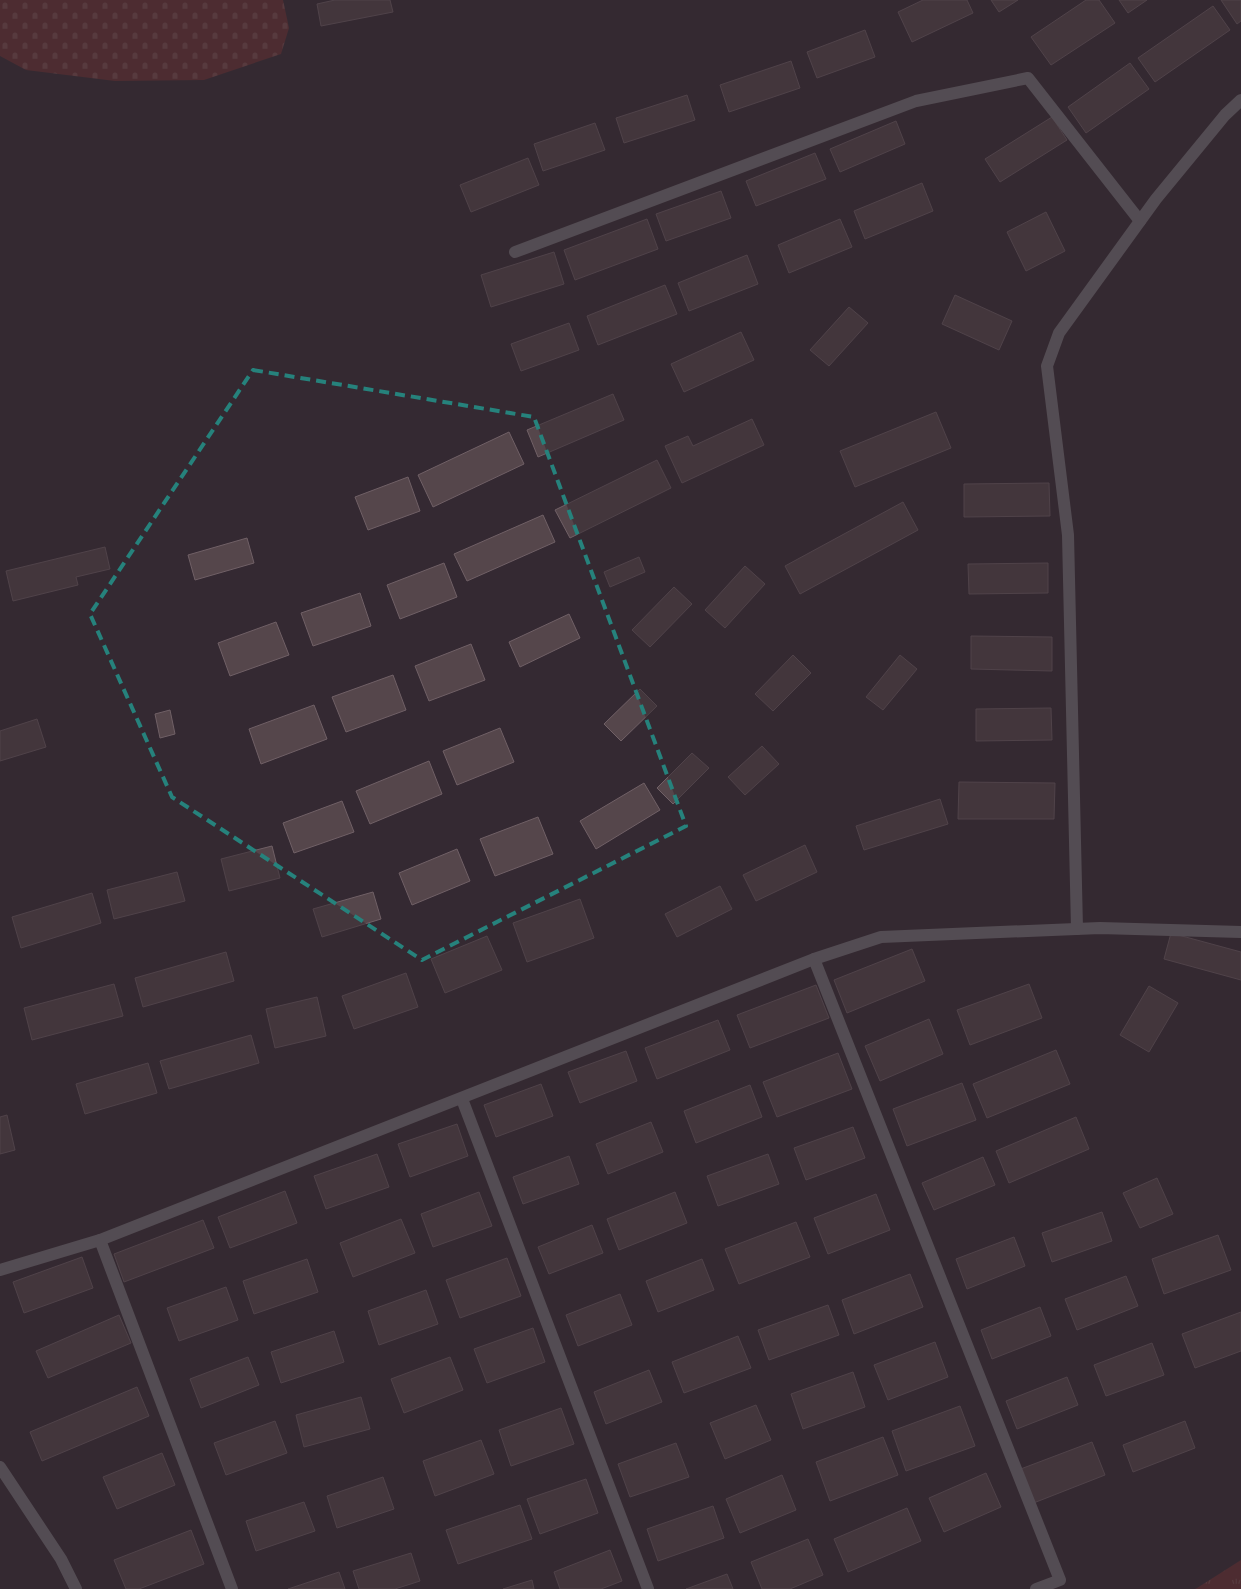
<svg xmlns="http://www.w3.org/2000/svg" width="1241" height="1589" viewBox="0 0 1241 1589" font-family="Rubik,sans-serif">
<defs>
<pattern id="grass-tufts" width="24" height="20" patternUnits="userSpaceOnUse" patternTransform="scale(1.25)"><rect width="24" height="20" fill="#6a3031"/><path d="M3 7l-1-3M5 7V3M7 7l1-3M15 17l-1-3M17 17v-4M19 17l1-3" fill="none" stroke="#804e4f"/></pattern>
<pattern id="cemetery-stones" width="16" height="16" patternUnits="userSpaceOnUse" patternTransform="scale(1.25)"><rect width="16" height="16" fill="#6a3031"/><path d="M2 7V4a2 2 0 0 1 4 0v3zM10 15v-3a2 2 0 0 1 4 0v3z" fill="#804e4f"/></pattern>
</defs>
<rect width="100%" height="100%" fill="#342932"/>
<path fill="url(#grass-tufts)" d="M1241 1560V1589H1195L1197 1588Z"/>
<path fill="url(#cemetery-stones)" d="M0 0H283L289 28 281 54 204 80 115 81 26 70 0 56Z"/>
<g fill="#55464b" stroke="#706066">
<path d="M335 0H390L393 12 321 26 317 4Z"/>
<path d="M923 0H967L973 13 912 42 898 12Z"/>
<path d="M991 0H1018L999 12Z"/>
<path d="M1086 0H1099L1115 23 1051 65 1031 37Z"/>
<path d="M1119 0H1147L1128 13Z"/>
<path d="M1221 0H1241V21L1237 24Z"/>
<path d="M1213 6 1230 30 1155 82 1138 58Z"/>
<path d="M865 30 875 57 817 78 807 52Z"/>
<path d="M791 61 800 88 729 112 720 85Z"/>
<path d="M1130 63 1149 89 1086 133 1068 107Z"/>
<path d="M687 95 695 120 624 143 616 118Z"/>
<path d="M1052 117 1067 140 1000 182 985 159Z"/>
<path d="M896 121 905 144 840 172 830 149Z"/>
<path d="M595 123 605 150 543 171 534 144Z"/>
<path d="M815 153 826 179 756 206 746 181Z"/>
<path d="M528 158 539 185 471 212 460 185Z"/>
<path d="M922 183 933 211 865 239 854 211Z"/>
<path d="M721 191 731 218 666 241 656 214Z"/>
<path d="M1046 212 1065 251 1026 271 1007 232Z"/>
<path d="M647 219 658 249 575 280 564 250Z"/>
<path d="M840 219 852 247 789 273 778 245Z"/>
<path d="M554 252 564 284 491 307 481 275Z"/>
<path d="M747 255 758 284 689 311 678 283Z"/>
<path d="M665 285 677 314 598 345 587 316Z"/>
<path d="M955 295 1012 321 999 350 942 324Z"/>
<path d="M849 307 868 323 829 366 810 350Z"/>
<path d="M569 323 579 350 521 371 511 344Z"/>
<path d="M741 332 754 360 684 392 671 364Z"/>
<path d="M613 394 624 420 538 457 527 430Z"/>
<path d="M936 412 951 448 855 487 840 451Z"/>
<path d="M752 419 764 445 682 483 665 446 688 436 693 446Z"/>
<path d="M509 432 524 464 433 507 418 475Z"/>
<path d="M657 460 671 488 570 538 555 510Z"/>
<path d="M408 477 420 511 368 530 355 497Z"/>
<path d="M1049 483 1050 516 964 517V484Z"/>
<path d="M903 502 918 530 800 594 785 566Z"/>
<path d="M543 515 555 542 467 581 454 554Z"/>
<path d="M247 538 254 563 195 580 188 555Z"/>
<path d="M105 547 110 569 76 577 78 585 13 601 6 571Z"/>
<path d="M639 557 645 572 610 587 604 572Z"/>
<path d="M444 563 457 597 400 619 387 585Z"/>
<path d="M1048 563V593L969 594 968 564Z"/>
<path d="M745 566 765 584 725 628 705 610Z"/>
<path d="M674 587 692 604 650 647 632 630Z"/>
<path d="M360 593 371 626 313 646 301 613Z"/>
<path d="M569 614 580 638 520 667 509 642Z"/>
<path d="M276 622 289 655 230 676 218 643Z"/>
<path d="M971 636 1052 637V671L971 669Z"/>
<path d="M471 644 485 680 429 701 415 666Z"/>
<path d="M793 655 811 673 773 711 755 694Z"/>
<path d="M900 655 917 669 883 710 866 697Z"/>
<path d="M393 675 406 710 346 732 332 697Z"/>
<path d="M640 689 657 706 621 741 604 724Z"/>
<path d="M314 705 327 739 261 764 249 729Z"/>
<path d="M1051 708 1052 740 976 741V709Z"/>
<path d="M170 710 175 734 160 738 155 714Z"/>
<path d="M37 719 46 747 0 761V731Z"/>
<path d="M500 728 514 762 457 785 443 751Z"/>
<path d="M762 746 779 764 745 795 728 777Z"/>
<path d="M692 753 709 768 673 804 657 788Z"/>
<path d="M429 761 442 794 370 824 356 791Z"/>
<path d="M959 782 1055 783 1054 819H958Z"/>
<path d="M644 783 660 810 596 849 580 821Z"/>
<path d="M940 799 948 824 864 850 856 826Z"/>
<path d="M342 801 354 832 294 853 283 823Z"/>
<path d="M538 817 553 854 495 876 480 839Z"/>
<path d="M805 845 817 872 756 901 743 875Z"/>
<path d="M272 846 280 878 229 891 221 859Z"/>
<path d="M457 849 470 881 412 905 399 873Z"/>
<path d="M177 872 185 901 114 919 107 890Z"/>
<path d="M720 886 732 909 677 937 665 914Z"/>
<path d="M373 892 381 919 322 937 313 909Z"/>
<path d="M92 893 101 923 21 948 12 917Z"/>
<path d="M580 899 594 938 527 962 513 923Z"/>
<path d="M1171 933 1241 952V980L1164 959Z"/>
<path d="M487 936 502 970 445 993 431 959Z"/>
<path d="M912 949 925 981 847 1013 834 980Z"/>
<path d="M226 952 234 981 143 1007 135 978Z"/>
<path d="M406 973 418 1007 354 1029 342 996Z"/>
<path d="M114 984 123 1016 32 1040 24 1008Z"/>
<path d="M1029 984 1042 1018 970 1045 957 1010Z"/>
<path d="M816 985 829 1018 750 1048 737 1015Z"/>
<path d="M1149 986 1178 1003 1149 1052 1120 1035Z"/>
<path d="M317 997 326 1036 275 1048 266 1009Z"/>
<path d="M929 1019 943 1054 880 1081 865 1046Z"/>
<path d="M718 1020 730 1050 657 1079 645 1048Z"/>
<path d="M251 1035 259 1063 169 1089 160 1061Z"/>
<path d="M1056 1050 1070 1084 987 1118 973 1084Z"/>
<path d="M626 1051 637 1081 580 1103 568 1072Z"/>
<path d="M838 1053 852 1089 777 1117 763 1082Z"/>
<path d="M148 1063 157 1093 85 1114 76 1084Z"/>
<path d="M962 1083 976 1120 907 1146 893 1109Z"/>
<path d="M541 1084 553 1116 496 1137 484 1105Z"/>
<path d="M750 1085 762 1117 696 1143 684 1111Z"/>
<path d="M7 1115 15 1150 0 1154V1117Z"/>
<path d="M1076 1117 1089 1149 1009 1183 996 1151Z"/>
<path d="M651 1122 663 1152 608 1174 596 1144Z"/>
<path d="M457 1124 468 1156 410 1177 398 1144Z"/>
<path d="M853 1127 865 1158 806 1180 794 1148Z"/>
<path d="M377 1154 389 1187 326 1209 314 1176Z"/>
<path d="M768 1154 779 1184 718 1206 707 1176Z"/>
<path d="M569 1156 579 1184 523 1204 513 1177Z"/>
<path d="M983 1157 995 1185 934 1210 922 1183Z"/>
<path d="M1157 1178 1173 1214 1140 1228 1123 1193Z"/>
<path d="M285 1191 297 1223 230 1248 218 1217Z"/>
<path d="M479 1192 492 1226 433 1247 421 1214Z"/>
<path d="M675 1192 687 1223 619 1250 607 1219Z"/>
<path d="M876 1194 890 1230 828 1254 814 1218Z"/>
<path d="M1102 1212 1112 1241 1052 1262 1042 1233Z"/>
<path d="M401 1219 415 1253 353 1277 340 1243Z"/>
<path d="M203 1220 214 1248 124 1282 114 1254Z"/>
<path d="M796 1222 810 1257 739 1284 725 1249Z"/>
<path d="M592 1225 603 1253 549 1274 538 1247Z"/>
<path d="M1218 1235 1231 1270 1164 1294 1152 1259Z"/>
<path d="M1014 1237 1025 1266 967 1289 956 1259Z"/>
<path d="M82 1257 93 1288 24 1313 13 1282Z"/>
<path d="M507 1258 521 1296 460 1318 446 1280Z"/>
<path d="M307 1259 318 1292 254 1314 243 1281Z"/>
<path d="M702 1259 714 1290 658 1312 646 1281Z"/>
<path d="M910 1274 923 1307 854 1334 842 1300Z"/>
<path d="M1126 1276 1138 1306 1077 1330 1065 1299Z"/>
<path d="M226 1287 238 1320 179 1341 167 1308Z"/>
<path d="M426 1290 438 1324 379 1345 368 1311Z"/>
<path d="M620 1294 632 1325 578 1346 566 1315Z"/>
<path d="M828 1305 839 1335 769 1360 758 1330Z"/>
<path d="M1040 1307 1051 1336 992 1359 981 1330Z"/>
<path d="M1241 1312V1351L1195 1368 1182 1334Z"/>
<path d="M119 1315 131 1343 48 1378 36 1351Z"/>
<path d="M533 1328 545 1362 487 1383 474 1349Z"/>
<path d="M334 1331 344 1362 281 1383 271 1352Z"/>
<path d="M738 1336 751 1368 684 1393 672 1362Z"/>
<path d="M935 1342 948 1377 888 1400 874 1365Z"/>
<path d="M1152 1343 1164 1375 1106 1396 1094 1365Z"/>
<path d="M248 1357 259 1385 201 1408 190 1379Z"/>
<path d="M450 1357 463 1390 404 1413 391 1379Z"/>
<path d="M649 1370 662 1402 606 1424 594 1392Z"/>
<path d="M853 1372 865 1407 803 1429 791 1394Z"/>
<path d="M1067 1377 1078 1405 1017 1429 1006 1401Z"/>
<path d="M137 1387 149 1416 42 1461 30 1432Z"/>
<path d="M361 1397 370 1429 304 1447 296 1415Z"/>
<path d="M756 1405 771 1440 725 1459 710 1423Z"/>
<path d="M960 1406 975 1446 906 1471 892 1431Z"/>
<path d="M561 1408 574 1444 511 1466 499 1430Z"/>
<path d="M275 1421 287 1453 226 1475 214 1443Z"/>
<path d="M1185 1421 1195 1448 1133 1472 1123 1445Z"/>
<path d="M883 1437 898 1475 830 1501 816 1462Z"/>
<path d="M481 1440 494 1474 435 1496 423 1461Z"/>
<path d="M1092 1442 1105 1475 1031 1504 1018 1470Z"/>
<path d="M676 1443 689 1477 630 1497 618 1464Z"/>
<path d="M162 1453 175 1485 117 1509 103 1477Z"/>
<path d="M986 1473 1001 1507 944 1532 929 1498Z"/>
<path d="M782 1475 796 1510 740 1533 726 1499Z"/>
<path d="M383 1477 394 1509 337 1528 327 1496Z"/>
<path d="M586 1479 598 1513 540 1534 527 1499Z"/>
<path d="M304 1502 315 1531 256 1551 246 1521Z"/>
<path d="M520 1505 532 1539 458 1564 446 1530Z"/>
<path d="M713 1506 724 1538 658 1561 647 1529Z"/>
<path d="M907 1508 921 1541 848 1572 834 1539Z"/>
<path d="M191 1530 204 1564 139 1589H126L114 1560Z"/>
<path d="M808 1539 823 1575 790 1589H762L751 1562Z"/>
<path d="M610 1550 622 1581 601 1589H560L554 1572Z"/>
<path d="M411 1553 420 1581 395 1589H359L353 1571Z"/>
<path d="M339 1572 345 1589H288Z"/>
<path d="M727 1574 733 1589H686Z"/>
<path d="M532 1580 534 1589H503Z"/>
</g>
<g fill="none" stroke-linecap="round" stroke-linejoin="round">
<g stroke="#79767c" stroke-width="12">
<path d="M515 252 916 101 1028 78 1140 221"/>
<path d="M1077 929 1068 535 1047 366 1059 333 1156 199 1225 115 1241 100"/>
<path d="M814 959 1060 1580 1036 1589"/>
<path d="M462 1099 648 1589"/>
<path d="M100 1240 232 1589"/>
<path d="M0 1270 100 1240 814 959 881 937 1100 928 1241 932"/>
<path d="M0 1467 61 1559 76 1589"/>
</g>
</g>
<path d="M0 0H1241V1589H0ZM253 370 534 417 686 826 422 960 172 797 90 614Z" fill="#342932" fill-opacity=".55" fill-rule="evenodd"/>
<path fill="none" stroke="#26827c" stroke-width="4" stroke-dasharray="10 6" stroke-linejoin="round" d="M253 370 534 417 686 826 422 960 172 797 90 614Z"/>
</svg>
